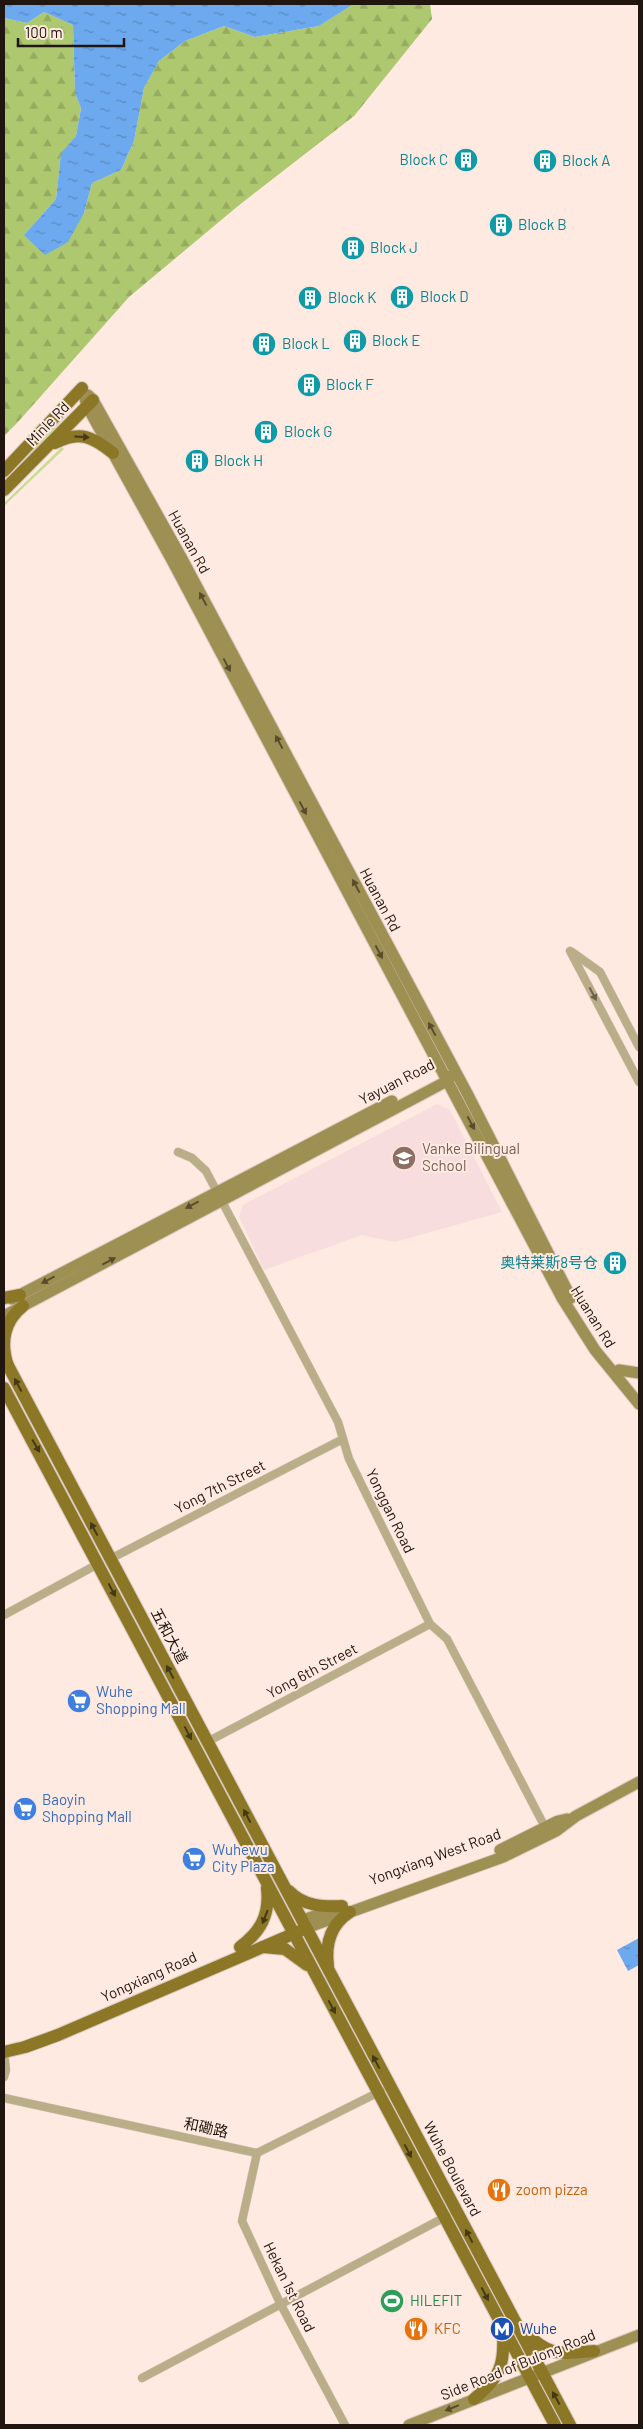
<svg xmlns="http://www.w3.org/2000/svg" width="643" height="2429" font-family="Barlow,'Noto Sans SC',sans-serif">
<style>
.education{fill:#f8dddf}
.grass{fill:url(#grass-tufts)}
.forest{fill:url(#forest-firs)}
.water{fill:url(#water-ripples)}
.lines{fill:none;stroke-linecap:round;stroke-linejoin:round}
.street-casing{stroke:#dac8bf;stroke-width:9}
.secondary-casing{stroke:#dac8bf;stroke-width:13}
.primary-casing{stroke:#dac8bf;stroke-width:14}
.street{stroke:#b9ae88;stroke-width:8}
.secondary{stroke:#9e8f53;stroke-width:11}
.primary{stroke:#8b7726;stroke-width:12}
.oneway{fill:#453817}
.oneway2{fill:#594c2e}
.oneway3{fill:#6c624c}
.labels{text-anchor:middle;stroke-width:4;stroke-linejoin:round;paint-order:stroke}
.culture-label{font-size:15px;fill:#0d838f;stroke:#feeae0;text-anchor:start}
.street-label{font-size:15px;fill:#20160f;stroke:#feeae0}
.education-label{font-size:15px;fill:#785e54;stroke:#feeae0;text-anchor:start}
.shop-label{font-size:15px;fill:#366cbe;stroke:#feeae0;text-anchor:start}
.food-label{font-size:15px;fill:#c56008;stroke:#feeae0;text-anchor:start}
.leisure-label{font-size:15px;fill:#27864d;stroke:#feeae0;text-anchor:start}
.transit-label{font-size:15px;fill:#164399;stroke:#feeae0;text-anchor:start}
</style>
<defs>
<pattern id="grass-tufts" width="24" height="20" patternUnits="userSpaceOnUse" patternTransform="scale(1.25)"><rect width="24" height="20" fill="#c6dd93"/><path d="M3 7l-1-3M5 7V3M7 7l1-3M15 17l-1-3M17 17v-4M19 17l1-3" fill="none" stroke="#aabd7e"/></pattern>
<pattern id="forest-firs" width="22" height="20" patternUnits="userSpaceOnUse" patternTransform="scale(1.25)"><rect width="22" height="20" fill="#adc86f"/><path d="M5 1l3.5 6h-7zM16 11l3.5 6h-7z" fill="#95ab5f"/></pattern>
<pattern id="water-ripples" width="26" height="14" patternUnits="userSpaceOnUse" patternTransform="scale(1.25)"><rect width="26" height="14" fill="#6da9ee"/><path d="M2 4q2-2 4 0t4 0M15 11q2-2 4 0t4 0" fill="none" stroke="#5989bf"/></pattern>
</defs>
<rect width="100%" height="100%" fill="#feeae0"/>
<path class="education" d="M437,1104L450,1110L502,1212L395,1242L362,1235L264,1270L239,1217L243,1205Z"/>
<g class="grass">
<path d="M75,406L40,445L4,481V478Z"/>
<path d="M62,447L64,449L4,506V503Z"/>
</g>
<path class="forest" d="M354,4H430L432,19L354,116L238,206L129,297L17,423L4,436V18L27,23L44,12L73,25L75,93L81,108L76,136L61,154L56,199L24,235L84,213L92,183L121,170L134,141L144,88L159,61L185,41L224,26L255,37L319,26Z"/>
<g class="water">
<path d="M4,4H354L319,26L255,37L224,26L185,41L159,61L144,88L134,141L121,170L92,183L84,213L68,242L45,255L24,235L56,199L61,153L76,136L81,108L75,93L73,25L44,12L27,23L4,18Z"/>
<path d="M639,1938V1965L628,1971L617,1950Z"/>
</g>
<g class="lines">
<g class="street-casing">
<g id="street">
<path d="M570,951L639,1082"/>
<path d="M572,952L600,972L639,1047"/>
<path d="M178,1152L192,1158L206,1171L338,1422L349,1459L430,1624L447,1639L547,1831"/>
<path d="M110,1559L343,1439"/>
<path d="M4,1615L98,1564"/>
<path d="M207,1742L430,1624"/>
<path d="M4,2053L6,2070L4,2077"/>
<path d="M4,2098L257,2153L381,2091"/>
<path d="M257,2153L242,2221L280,2303L345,2425"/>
<path d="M142,2378L447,2216"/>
</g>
</g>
<g class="secondary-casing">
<g id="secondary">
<path d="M82,388L87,406L173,562L562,1298L595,1350L639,1404"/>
<path d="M88,395L93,400L181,557L468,1095L571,1298"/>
<path d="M12,1299L392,1101"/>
<path d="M4,1316L447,1081L452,1075"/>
<path d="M619,1370L639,1373"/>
<path d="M500,1850L558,1821L567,1819"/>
<path d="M303,1920L332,1910"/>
<path d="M306,1928L503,1857L556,1831L576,1816L639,1782"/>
<path d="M409,2425L639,2335"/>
</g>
</g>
<g class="primary-casing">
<g id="primary">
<path d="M55,443C80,430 93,437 113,453"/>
<path d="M4,471L82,388"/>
<path d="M4,490L93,400"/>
<path d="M4,1298L20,1295"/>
<path d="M4,1358L570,2425"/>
<path d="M8,1366C0,1343 4,1321 23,1306"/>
<path d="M4,1388L555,2425"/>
<path d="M289,1891C303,1906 323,1907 342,1906"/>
<path d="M240,1947C261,1931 270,1915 267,1888"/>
<path d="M263,1947L285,1949L307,1965"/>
<path d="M328,1966C325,1943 331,1924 350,1912"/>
<path d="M4,2052L25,2047L58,2035L300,1931"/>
<path d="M524,2331C549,2357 560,2354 594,2351"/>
<path d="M474,2399C500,2377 505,2366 503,2331"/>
</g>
</g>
<use href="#street" class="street"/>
<use href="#secondary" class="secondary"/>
<use href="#primary" class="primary"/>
</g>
<defs><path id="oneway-solid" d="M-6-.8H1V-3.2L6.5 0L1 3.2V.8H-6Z" transform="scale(1.25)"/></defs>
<g class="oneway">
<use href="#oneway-solid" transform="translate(82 437) rotate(3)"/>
<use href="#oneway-solid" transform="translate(18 1385) rotate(-118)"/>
<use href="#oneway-solid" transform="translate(36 1446) rotate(60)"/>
<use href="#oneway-solid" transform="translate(94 1529) rotate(-118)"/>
<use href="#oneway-solid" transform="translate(112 1590) rotate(62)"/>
<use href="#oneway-solid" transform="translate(170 1672) rotate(-118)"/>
<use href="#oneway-solid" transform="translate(188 1733) rotate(62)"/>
<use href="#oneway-solid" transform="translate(247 1816) rotate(-118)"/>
<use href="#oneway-solid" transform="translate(265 1917) rotate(111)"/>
<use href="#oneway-solid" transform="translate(332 2007) rotate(62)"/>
<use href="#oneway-solid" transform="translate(376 2062) rotate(-118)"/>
<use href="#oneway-solid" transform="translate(408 2151) rotate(62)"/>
<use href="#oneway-solid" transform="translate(469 2236) rotate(-118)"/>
<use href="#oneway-solid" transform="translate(485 2294) rotate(62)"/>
<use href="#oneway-solid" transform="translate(556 2398) rotate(-119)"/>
</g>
<g class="oneway2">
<use href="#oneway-solid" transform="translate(203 599) rotate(-118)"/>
<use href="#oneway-solid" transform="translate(227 665) rotate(62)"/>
<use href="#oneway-solid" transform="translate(279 742) rotate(-118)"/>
<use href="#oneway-solid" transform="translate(303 808) rotate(62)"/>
<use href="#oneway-solid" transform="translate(356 886) rotate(-118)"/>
<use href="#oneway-solid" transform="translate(379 952) rotate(62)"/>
<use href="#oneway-solid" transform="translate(432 1029) rotate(-118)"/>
<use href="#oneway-solid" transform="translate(471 1123) rotate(62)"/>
<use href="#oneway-solid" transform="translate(192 1205) rotate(152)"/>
<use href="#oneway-solid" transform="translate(109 1261) rotate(-28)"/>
<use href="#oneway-solid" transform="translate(48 1280) rotate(152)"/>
<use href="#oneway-solid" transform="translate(452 2408) rotate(158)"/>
</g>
<use class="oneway3" href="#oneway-solid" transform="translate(593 994) rotate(62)"/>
<defs>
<g id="building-disc" transform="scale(1.25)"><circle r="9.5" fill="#0f9aa8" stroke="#feeae0"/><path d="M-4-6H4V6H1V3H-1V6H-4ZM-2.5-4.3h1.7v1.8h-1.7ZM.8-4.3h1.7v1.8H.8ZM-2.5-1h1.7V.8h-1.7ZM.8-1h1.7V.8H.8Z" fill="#fff"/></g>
<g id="school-disc" transform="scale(1.25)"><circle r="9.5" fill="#8d6e63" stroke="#feeae0"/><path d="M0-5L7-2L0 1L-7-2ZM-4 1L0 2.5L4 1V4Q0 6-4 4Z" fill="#fff"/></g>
<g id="supermarket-disc" transform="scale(1.25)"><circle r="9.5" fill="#3f7fe0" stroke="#feeae0"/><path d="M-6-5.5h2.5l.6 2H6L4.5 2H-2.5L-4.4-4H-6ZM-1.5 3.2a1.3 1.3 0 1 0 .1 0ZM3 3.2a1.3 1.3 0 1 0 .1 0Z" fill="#fff"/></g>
<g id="restaurant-disc" transform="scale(1.25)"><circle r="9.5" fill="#e8710a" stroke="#feeae0"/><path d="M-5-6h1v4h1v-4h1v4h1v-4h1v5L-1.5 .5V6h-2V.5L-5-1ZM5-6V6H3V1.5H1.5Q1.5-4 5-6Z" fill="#fff"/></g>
<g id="stadium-disc" transform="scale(1.25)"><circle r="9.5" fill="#2e9e5b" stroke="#feeae0"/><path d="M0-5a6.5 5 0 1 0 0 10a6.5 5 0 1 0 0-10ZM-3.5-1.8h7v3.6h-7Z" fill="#fff"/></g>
<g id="metro-disc" transform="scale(1.25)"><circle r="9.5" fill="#1a4fb4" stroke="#feeae0"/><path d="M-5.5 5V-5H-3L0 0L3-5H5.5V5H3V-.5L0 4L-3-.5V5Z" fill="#fff"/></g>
</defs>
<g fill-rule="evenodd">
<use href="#building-disc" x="466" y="160"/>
<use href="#building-disc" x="545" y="161"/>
<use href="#building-disc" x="501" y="225"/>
<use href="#building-disc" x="353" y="248"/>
<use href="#building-disc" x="402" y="297"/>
<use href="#building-disc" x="310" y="298"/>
<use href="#building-disc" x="355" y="341"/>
<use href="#building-disc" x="264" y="344"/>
<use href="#building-disc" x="309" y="385"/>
<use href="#building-disc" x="266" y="432"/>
<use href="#building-disc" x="197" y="461"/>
<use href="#school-disc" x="404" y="1158"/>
<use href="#building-disc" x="615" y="1263"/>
<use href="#supermarket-disc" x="79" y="1701"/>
<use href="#supermarket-disc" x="25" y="1809"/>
<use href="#supermarket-disc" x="194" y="1859"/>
<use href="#restaurant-disc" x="499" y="2190"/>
<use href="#stadium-disc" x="392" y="2301"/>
<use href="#restaurant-disc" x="416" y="2329"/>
<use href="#metro-disc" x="502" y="2329"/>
</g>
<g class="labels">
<g class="culture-label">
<text x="448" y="165" text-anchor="end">Block C</text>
<text x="562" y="166">Block A</text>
<text x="518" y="230">Block B</text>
<text x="370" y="253">Block J</text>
<text x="420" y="302">Block D</text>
<text x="328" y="303">Block K</text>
<text x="372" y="346">Block E</text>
<text x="282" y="349">Block L</text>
<text x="326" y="390">Block F</text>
<text x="284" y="437">Block G</text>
<text x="214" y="466">Block H</text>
<text x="598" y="1268" text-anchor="end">奥特莱斯8号仓</text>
</g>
<g class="street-label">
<text transform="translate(48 424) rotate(-46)" y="5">Minle Rd</text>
<text transform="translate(189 542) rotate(61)" y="5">Huanan Rd</text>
<text transform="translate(380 900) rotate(62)" y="5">Huanan Rd</text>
<text transform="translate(397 1082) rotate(-27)" y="5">Yayuan Road</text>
<text transform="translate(593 1317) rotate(58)" y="5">Huanan Rd</text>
<text transform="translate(220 1487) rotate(-27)" y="5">Yong 7th Street</text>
<text transform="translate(390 1511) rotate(64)" y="5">Yonggan Road</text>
<text transform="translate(169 1636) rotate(62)" y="5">五和大道</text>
<text transform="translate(312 1671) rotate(-28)" y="5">Yong 6th Street</text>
<text transform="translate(435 1857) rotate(-20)" y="5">Yongxiang West Road</text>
<text transform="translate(149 1977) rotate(-24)" y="5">Yongxiang Road</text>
<text transform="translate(206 2128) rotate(12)" y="5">和磡路</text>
<text transform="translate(452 2169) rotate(62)" y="5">Wuhe Boulevard</text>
<text transform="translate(289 2287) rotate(64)" y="5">Hekan 1st Road</text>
<text transform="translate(518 2365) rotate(-22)" y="5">Side Road of Bulong Road</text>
</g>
<g class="education-label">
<text x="422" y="1154">Vanke Bilingual<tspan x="422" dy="17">School</tspan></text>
</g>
<g class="shop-label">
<text x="96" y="1697">Wuhe<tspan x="96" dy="17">Shopping Mall</tspan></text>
<text x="42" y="1805">Baoyin<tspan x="42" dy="17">Shopping Mall</tspan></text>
<text x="212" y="1855">Wuhewu<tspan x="212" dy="17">City Plaza</tspan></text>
</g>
<g class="food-label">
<text x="516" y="2195">zoom pizza</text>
<text x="434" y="2334">KFC</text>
</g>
<g class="leisure-label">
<text x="410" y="2306">HILEFIT</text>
</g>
<g class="transit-label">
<text x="520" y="2334">Wuhe</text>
</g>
</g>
<rect width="643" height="2429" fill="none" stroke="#20160f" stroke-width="10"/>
<path d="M18 38v8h106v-8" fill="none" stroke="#20160f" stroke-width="2.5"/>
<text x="25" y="38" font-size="15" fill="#20160f" stroke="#feeae0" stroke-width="4" paint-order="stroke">100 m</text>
</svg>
